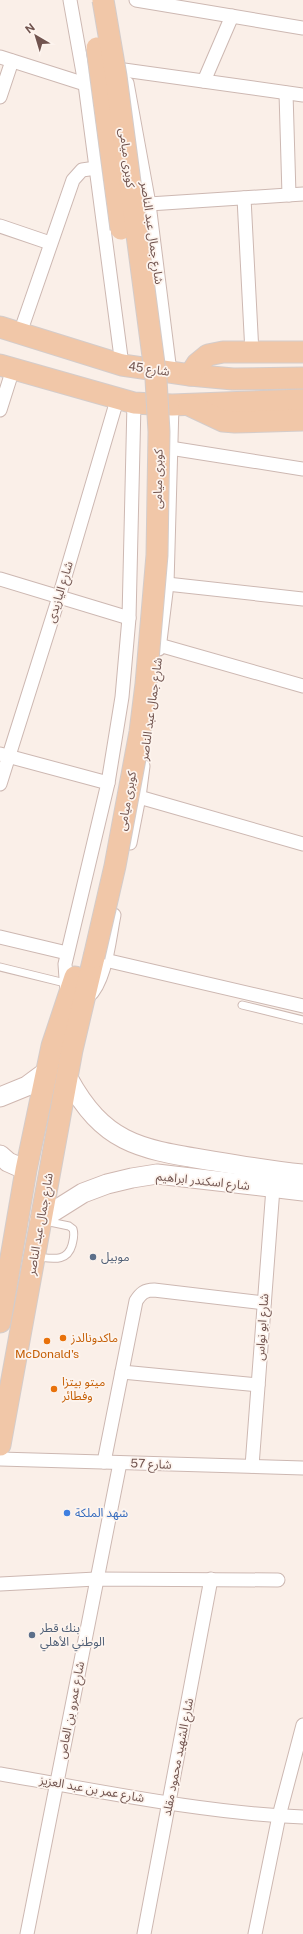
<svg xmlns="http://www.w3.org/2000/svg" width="303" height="1934" font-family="'Public Sans','Noto Sans Arabic',sans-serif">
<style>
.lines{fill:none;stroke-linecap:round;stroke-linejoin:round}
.lane-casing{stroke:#cdb8b2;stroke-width:9}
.street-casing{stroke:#cdb8b2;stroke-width:15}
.secondary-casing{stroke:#cfb7b0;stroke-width:21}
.primary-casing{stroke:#d4ccca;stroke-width:23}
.lane{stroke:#fff;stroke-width:7}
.street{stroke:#fff;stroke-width:13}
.secondary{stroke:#fff;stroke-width:19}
.primary{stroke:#f1c7a8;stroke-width:21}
.primary-bridge-casing{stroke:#d4ccca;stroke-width:23;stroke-linecap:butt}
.primary-bridge{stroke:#f1c7a8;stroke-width:21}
.service-dot{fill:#5c6f8a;stroke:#fdf4ee;stroke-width:1.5}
.food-dot{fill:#e8710a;stroke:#fdf4ee;stroke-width:1.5}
.shop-dot{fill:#3f7fe0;stroke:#fdf4ee;stroke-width:1.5}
.labels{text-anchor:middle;stroke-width:3.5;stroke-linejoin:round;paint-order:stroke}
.street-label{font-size:12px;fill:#71544f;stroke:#fdf4ee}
.service-label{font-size:12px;fill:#4e5e75;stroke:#fdf4ee;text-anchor:start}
.food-label{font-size:12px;fill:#c56008;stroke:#fdf4ee;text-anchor:start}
.shop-label{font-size:12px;fill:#366cbe;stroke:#fdf4ee;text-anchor:start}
</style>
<rect width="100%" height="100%" fill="#faefe8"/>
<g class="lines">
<g class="lane-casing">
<g id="lane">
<path d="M0,967L65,983"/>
<path d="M242,1005L303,1020"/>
<path d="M36,1257C51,1258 67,1263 72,1245C73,1240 75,1235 73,1229L69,1226L45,1221"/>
</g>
</g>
<g class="street-casing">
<g id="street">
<path d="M70,0L85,84L122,365"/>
<path d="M136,0L303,28"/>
<path d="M0,57L85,84"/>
<path d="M124,70L303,95"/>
<path d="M204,81L232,16"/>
<path d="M127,83L149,204L170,372"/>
<path d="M286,93L289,195"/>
<path d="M0,97L12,61"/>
<path d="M244,198L252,353"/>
<path d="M149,204L303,194"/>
<path d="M0,226L50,243"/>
<path d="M20,333L73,180L82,170L96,168"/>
<path d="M0,410L13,369"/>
<path d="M170,448L303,469"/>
<path d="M0,579L129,618"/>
<path d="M167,584L303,599"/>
<path d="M159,645L303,686"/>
<path d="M159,649L167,584L172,405"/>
<path d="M0,754L108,783"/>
<path d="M0,784L59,597L117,400"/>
<path d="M139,797L303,844"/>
<path d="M130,843L139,797L143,766"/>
<path d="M0,937L67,953"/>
<path d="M105,960L303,1006"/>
<path d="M67,993L65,964L108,783L122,697L129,618L134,403"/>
<path d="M88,997C106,981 109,939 114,915"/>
<path d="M122,1372L258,1385"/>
<path d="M0,1459L303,1468"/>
<path d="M104,1462L136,1301C141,1293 145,1290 154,1290L264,1303"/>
<path d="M252,1466L273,1188"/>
<path d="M0,1584L96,1579L278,1580"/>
<path d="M0,1774C100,1791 202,1813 303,1817"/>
<path d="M27,1934L120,1463"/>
<path d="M144,1934L211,1579"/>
<path d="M255,1934L279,1816L303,1725"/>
</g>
</g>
<g class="secondary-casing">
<g id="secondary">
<path d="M68,1078C105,1146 142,1149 213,1161C243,1166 273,1171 303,1174"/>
<path d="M0,1097L27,1086L46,1072"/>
<path d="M0,1155L8,1162L26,1170"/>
<path d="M40,1220L83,1193L107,1184L132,1178L157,1174L303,1191"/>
</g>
</g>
<g class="primary-casing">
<g id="primary">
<path d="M0,327L122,365L190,375L233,379L303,378"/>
<path d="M0,365L134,403L172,405L303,400"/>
<path d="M190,375L197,364L208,355L223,352H303"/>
<path d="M189,405L223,421L235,422L303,420"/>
<path d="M0,1322L26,1170L52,1046L75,977"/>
<path d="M0,1445L72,1050L94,957"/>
</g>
</g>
<use href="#lane" class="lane"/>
<use href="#street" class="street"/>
<use href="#secondary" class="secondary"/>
<use href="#primary" class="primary"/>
<g class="primary-bridge-casing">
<g id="primary-bridge">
<path d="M97,48L121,229"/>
<path d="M94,957L115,866L140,732L146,684L157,555L159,432L156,379L116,76L103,0"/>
</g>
</g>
<use href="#primary-bridge" class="primary-bridge"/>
</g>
<g class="service-dot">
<circle cx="93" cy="1257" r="4"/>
<circle cx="32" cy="1635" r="4"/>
</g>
<g class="food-dot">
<circle cx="63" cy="1338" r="4"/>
<circle cx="47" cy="1341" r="4"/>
<circle cx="54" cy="1389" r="4"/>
</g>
<circle class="shop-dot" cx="67" cy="1513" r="4"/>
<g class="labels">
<g class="street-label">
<text transform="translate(127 158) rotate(83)" y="4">كوبرى ميامى</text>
<text transform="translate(152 233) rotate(82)" y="4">شارع جمال عبد الناصر</text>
<text transform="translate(149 369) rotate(8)" y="4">شارع 45</text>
<text transform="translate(158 479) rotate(-89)" y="4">كوبرى ميامى</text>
<text transform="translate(60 592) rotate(-73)" y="4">شارع اليازيدى</text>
<text transform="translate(151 709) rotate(-82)" y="4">شارع جمال عبد الناصر</text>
<text transform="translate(127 801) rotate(-80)" y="4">كوبرى ميامى</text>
<text transform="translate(203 1181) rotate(6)" y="4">شارع اسكندر ابراهيم</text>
<text transform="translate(40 1224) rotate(-80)" y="4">شارع جمال عبد الناصر</text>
<text transform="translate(262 1327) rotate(-86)" y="4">شارع ابو نواس</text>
<text transform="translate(151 1464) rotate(2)" y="4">شارع 57</text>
<text transform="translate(71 1710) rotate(-79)" y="4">شارع عمرو بن العاص</text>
<text transform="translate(178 1757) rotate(-79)" y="4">شارع الشهيد محمود مقلد</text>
<text transform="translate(92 1789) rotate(10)" y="4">شارع عمر بن عبد العزيز</text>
</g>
<g class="service-label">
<text x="101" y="1261">موبيل</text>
<text x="40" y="1632">بنك قطر<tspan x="40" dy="14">الوطني الأهلي</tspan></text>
</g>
<g class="food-label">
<text x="71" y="1342">ماكدونالدز</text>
<text x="47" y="1358" text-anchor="middle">McDonald's</text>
<text x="62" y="1386">ميتو بيتزا<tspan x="62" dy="14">وفطائر</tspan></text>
</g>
<g class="shop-label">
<text x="75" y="1517">شهد الملكة</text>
</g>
</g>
<g transform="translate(36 36) rotate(322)" stroke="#fdf4ee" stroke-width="3" paint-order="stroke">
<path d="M0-3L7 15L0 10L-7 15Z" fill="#71544f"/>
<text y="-6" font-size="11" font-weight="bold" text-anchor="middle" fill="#71544f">N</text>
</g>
</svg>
